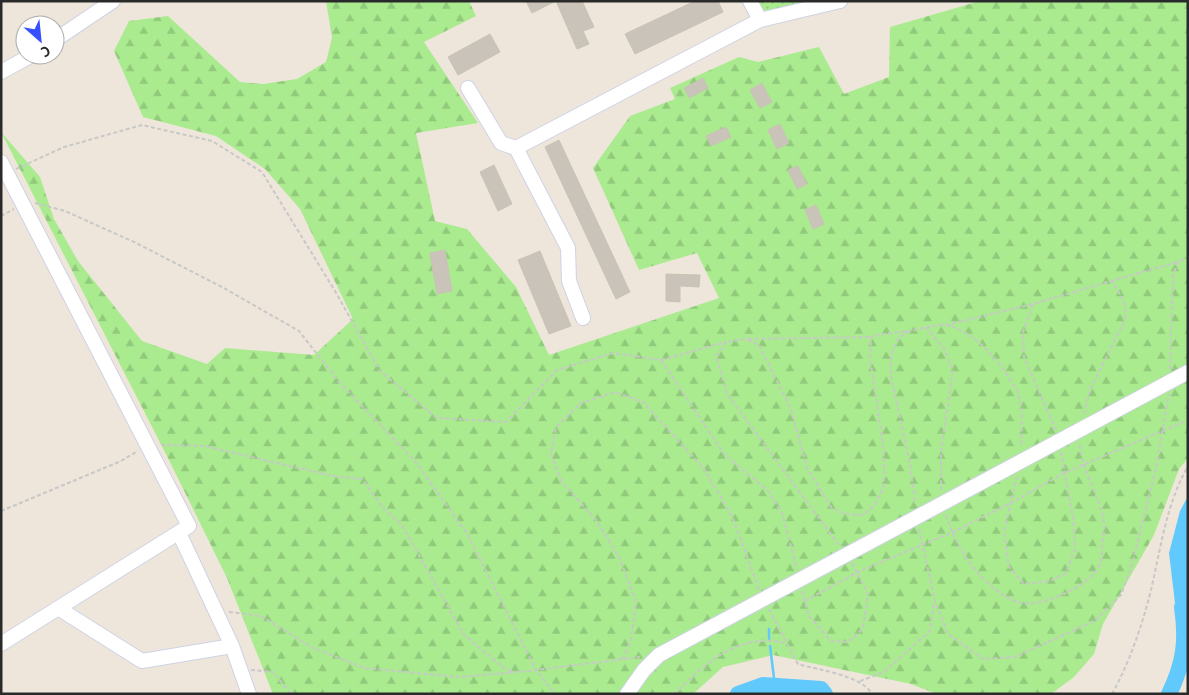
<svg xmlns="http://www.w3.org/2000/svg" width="1189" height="695" font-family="'PT Sans',sans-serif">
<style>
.forest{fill:url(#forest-firs)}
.park{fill:url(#park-dots)}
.water{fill:#61c9fc}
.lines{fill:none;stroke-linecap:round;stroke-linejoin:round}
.stream{stroke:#61c9fc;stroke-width:2.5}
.river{stroke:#61c9fc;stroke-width:16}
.building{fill:#c9c3ba;stroke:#c9c3b4}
.minor-casing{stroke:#cfd2e5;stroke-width:16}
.path{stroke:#c8c8c8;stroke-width:2;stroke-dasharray:4 2.5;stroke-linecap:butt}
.minor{stroke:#fff;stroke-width:14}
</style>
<defs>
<pattern id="forest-firs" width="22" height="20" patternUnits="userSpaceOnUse" patternTransform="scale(1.25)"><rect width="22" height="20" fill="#aaeb90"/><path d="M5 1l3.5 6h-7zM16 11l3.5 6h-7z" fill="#92ca7c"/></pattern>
<pattern id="park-dots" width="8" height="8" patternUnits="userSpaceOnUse" patternTransform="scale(1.25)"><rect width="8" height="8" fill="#aaeb90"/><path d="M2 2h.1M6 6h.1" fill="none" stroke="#92ca7c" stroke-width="1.8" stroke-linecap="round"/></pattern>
</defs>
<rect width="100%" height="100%" fill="#eee6da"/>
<path class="forest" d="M326,1H469L476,16L424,42L478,123L416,133L435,221L467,229L516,287L549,355L719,298L697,253L639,270L593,168L630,116L675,99L670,88L739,57L758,62L819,47L844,94L889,77L890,27L980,1H1188V458L1179,469L1154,535L1103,624L1094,654L1074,677L1051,694H937L911,684L773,655L723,667L693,694H273L227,578L171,464L1,132L40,177L54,219L78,261L142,341L207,364L225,348L314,355L353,319L300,209L265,169L216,136L143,117L114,51L129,21L168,16L240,82L263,84L297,79L326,62L332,38Z"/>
<path class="park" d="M751,1H840L760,20Z"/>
<path class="water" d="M1188,496V627L1178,628L1169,553L1180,511Z"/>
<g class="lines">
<g class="stream">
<path d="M769,639V629"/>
<path d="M770,646L775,686"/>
</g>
<g class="river">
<path d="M738,694L763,685L821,689L825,694"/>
<path d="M1169,694C1184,663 1187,641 1182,607"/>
</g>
</g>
<g class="building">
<path d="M526,1H582L594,27L583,31L589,44L577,49L556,1L532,13Z"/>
<path d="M695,1H718L723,12L635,54L625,34Z"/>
<path d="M490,34L500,52L458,75L448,57Z"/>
<path d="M703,78L708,88L689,98L684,88Z"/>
<path d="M762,83L772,102L760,108L750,90Z"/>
<path d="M780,124L789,143L777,149L768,130Z"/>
<path d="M726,127L731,137L711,146L706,136Z"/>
<path d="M559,140L630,292L616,299L545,147Z"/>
<path d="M494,165L512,204L498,211L480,172Z"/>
<path d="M798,166L807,184L797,189L788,170Z"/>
<path d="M816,205L824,224L813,229L805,210Z"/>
<path d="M445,250L452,291L437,294L430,253Z"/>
<path d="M540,251L571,326L549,334L518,260Z"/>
<path d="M666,274L700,275L699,287L680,286V302L666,301Z"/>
</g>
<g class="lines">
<g class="minor-casing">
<g id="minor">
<path d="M750,1L760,20L840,1"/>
<path d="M55,40L113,1"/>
<path d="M1,72L32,55"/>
<path d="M468,88L501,143L516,148"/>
<path d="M1,162L189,526L1,644"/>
<path d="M583,318L569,281L568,248L516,148L760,20"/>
<path d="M179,533L232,646L249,694"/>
<path d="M58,608L142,661L232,646"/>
<path d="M627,694L644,670L659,655L1188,372"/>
</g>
</g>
<g class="path">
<path d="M16,169L64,147L142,125L212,141L262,172L335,291L380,371L437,418L506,422L557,370L613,353L661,360L724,454L768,491L782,513L797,569"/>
<path d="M35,203L65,211L134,242L222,287L299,331L339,382L415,461L468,535L536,670L555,694"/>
<path d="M1,216L14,209"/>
<path d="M1111,281L1178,262"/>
<path d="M946,325L1033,304"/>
<path d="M926,327L945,350L953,370L941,452V490"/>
<path d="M909,331L898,338L891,356V376L910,464L915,504"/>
<path d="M748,339L871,337"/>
<path d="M661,360L726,342"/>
<path d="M1170,369L1173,275L1178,262L1188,257"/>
<path d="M1056,430L1024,357L1023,332L1033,304L1111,281C1121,294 1127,304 1125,320L1090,390L1084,414"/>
<path d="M161,445L204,446L333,476L362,479L385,510L402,525L464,635L503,667L514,672"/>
<path d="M1017,476L1004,532L1009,567L1024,584L1050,581L1066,573L1075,549L1073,517L1061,452"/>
<path d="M1,511L121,461L138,451"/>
<path d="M946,515C956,548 982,588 1015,601C1030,608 1052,599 1066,593C1080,586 1093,579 1100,564C1102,559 1102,551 1102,545C1103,538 1105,530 1104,523C1100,495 1081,472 1080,443"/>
<path d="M919,529L935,601L948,634L983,659L1015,657L1094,621L1121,595L1132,565L1156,468L1169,394"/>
<path d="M839,545L727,394L716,356L726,342L745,339L759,345L791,409L807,468L831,507L845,514L863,515L875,505L884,486V451L870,359L871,337C884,333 896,333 909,331C920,329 932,325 944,325C973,327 1010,371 1019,397C1024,413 1021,431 1021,447"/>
<path d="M802,591L809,616L831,641L848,642L863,629L868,594L852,563"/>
<path d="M805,601L858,572L953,532L1011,503L1064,473L1188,420"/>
<path d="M769,609L798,664C818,670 861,675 872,694"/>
<path d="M229,612L261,616L313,648L365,668L458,677L528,671L640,657"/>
<path d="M623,659L631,639L636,602L620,559L596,520L562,482L551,454L556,427L581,403L615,392L643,402L704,469L732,516L759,589"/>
<path d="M251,670L273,672L291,694"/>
<path d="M860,681L884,672L930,631L934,603"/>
<path d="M674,694C706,663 738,632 786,643"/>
<path d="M1112,694C1130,661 1142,626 1151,590C1161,547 1166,505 1188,466"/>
</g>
<use href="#minor" class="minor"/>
</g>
<rect width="1189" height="695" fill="none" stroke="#2a2a2a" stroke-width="5"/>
<g transform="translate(40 40) rotate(153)"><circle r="24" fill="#ffffff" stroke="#aaaaaa"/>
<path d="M0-4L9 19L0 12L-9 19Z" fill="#364fff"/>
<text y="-8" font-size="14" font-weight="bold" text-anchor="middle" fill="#2a2a2a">С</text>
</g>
</svg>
